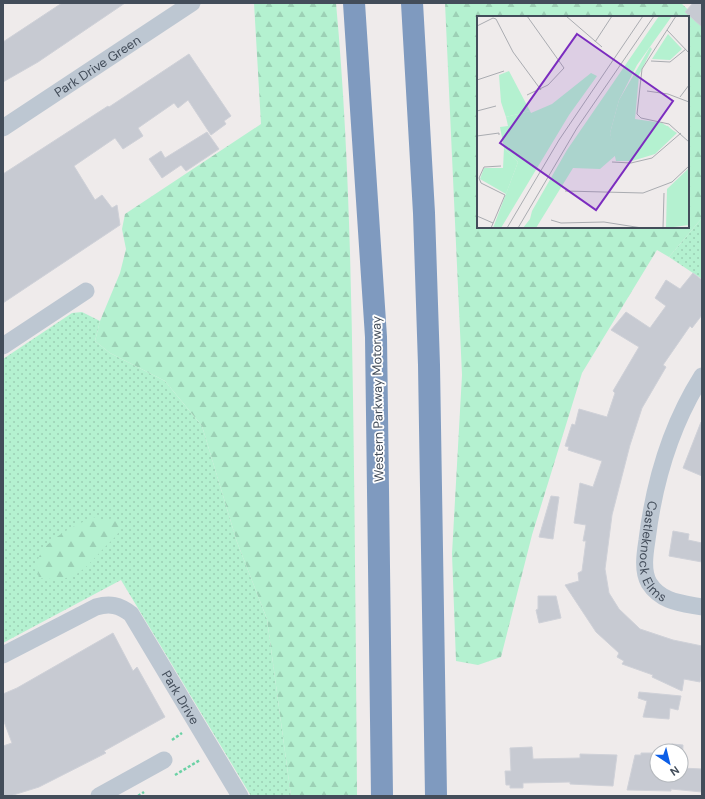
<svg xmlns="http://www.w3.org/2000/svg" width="705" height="799" font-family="'DM Sans',sans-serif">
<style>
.green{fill:url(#green-dots)}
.forest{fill:url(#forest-firs);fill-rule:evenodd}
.building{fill:#c7cad2;stroke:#cfd1d8}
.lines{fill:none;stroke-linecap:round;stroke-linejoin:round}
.path{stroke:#6bd1a5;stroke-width:2.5;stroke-dasharray:3 2;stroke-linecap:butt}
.street{stroke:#bdc7d2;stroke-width:17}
.highway{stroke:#7f9abf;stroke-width:22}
.labels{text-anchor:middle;stroke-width:3.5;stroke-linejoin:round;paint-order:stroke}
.street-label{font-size:13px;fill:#434d5a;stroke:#fff}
.inset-road{fill:none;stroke:#aaacb1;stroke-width:1}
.view{fill:#7b2cbf;fill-opacity:0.15;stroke:#7b2cbf;stroke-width:2}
.inset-edge{fill:none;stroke:#434d5a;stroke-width:2}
</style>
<defs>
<pattern id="green-dots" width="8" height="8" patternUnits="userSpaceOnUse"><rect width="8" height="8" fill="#b4f1d0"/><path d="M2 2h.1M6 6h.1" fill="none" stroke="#9cd0b5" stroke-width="1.8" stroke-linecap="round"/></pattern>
<pattern id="forest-firs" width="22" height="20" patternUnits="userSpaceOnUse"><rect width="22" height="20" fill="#b4f1d0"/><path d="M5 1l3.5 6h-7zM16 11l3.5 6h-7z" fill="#9cd0b5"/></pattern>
</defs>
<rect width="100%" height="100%" fill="#efebeb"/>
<g class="green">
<path d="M702,218V279L669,257Z"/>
<path d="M82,312L100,321L95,341L110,353L165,381L202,426L237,542L267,619L291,796H251L121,580L3,643V359L72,313Z"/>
</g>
<g class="forest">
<path d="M254,3H336C348,134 351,266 353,397C355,530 356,663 357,796H291L267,619L237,542L202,426L165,381L110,353L95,341L100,321L120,273L126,249L122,229L125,214L261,124Z"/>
<path d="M445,3H681L702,23V218L669,257L657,250L582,373L532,535L501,657L478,665L456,661L452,554L462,375ZM478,17H688V227H478Z"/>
<path d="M93,517L103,520L115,518L121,529C116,537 111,541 105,547C81,572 76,583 39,578C38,574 37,569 37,565C39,541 75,526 93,517Z"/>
</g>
<g class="building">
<path d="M62,3H125L38,62L3,82V42Z"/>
<path d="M693,3H702V27L685,12Z"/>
<path d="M189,54L231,116L224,121L226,124L211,135L188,100L178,108L174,103L138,128L143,136L123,149L115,138L74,166L95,200L102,195L112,208L117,205L120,225L3,303V174L108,106L109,107Z"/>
<path d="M207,132L219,149L186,171L181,165L162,178L149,159L161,151L165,158Z"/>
<path d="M693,273L702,280V315L692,328L690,326L663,365L666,367L642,408L630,445L612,515L605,569L609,593L619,609L640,629L673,640L702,646V672L700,682L684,679L682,691L652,677L653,675L622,664L624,661L617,657L619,653L596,632L565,585L579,581L578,573L582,571L586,541H583L586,525L574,523L580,483L593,487L602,461L568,450L569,447L565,446L572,424L575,425L579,409L607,417L615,393L613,391L639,347L611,330L626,312L650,328L666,306L655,298L666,280L680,289Z"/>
<path d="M701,422H702V476L683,468Z"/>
<path d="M551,496L559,497L553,539L539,537Z"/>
<path d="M673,531L689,534L688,540L702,543V562L669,556Z"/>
<path d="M538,596H556L561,618L539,623L536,610L538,609Z"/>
<path d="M113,633L133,671L137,667L165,717L104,751L106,753L39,787L10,796H3V746L12,743L3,719V694L17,688Z"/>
<path d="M639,692L681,696L678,710L670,708L669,719L643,717L647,701L638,698Z"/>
<path d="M672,744L683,745L682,768L702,769V792L671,789V791L627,790L635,755H641V753H657V775H681V751H662Z"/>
<path d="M532,747L533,759L580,758V754L617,755L613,786L570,784V782L523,783V788H510V785H506L505,771H511L510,748Z"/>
</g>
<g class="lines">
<g class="path">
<path d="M172,740L182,733"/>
<path d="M175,775L200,760"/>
<path d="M138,796L144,792"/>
</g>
<g class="street">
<path id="s1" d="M3,128L192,3"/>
<path d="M3,346L86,291"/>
<path id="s2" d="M702,376C671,425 654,483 647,540C645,553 642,571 649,583C661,602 681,603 702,607"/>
<path id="s3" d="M3,655L96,607C110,603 119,605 131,614L240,796"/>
<path d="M99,796L164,760"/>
</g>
<g class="highway">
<path d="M354,3L376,337L382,796"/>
<path d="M412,3L424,213L429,365L436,796"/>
</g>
</g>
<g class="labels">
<g class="street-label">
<text dy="5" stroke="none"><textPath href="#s1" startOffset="113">Park Drive Green</textPath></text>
<text transform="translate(377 399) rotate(-91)" y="5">Western Parkway Motorway</text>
<text dy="5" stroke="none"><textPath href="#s2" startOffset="188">Castleknock Elms</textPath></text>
<text dy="5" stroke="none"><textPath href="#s3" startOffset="239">Park Drive</textPath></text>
</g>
</g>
<g transform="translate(477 16)">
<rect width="212" height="212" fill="#efebeb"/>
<path d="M191,18L205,33L193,44L175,43ZM173,31L175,33L162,59L158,103L185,107L200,117L178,138L155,145H139L133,117L142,84ZM32,55L53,95L29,101L24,86L22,59ZM27,132L41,146L29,178L3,163L7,152H26ZM212,152V209L189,212L190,173Z" fill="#b4f1d0"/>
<path d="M182,0H195L160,49L142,84L133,117L139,139L123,153L96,152L59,212H46L53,203L55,195L90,134ZM114,57L120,60L92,99L24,212H16L41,146L27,132L23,111L31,110L29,101L53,95L54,97L75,88ZM161,108H165L169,112L162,115L153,112ZM182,109L191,110L198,117L189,127L183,123ZM212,166V190H211L207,188V182Z" fill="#b4f1d0"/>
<path class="inset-road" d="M89,0L125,31M199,0L165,53L160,98L164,102L192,108L212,126M0,10L16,2L19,3L36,36L64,74M190,14L212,37M118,26L135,0M174,45L193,46L209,33M0,64L27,55M170,75L191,78L212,86M50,79L71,69L87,52L50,0M203,81L212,69M0,95L19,90M0,120L22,117V119M135,146L154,147L175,142L204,117M88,175L166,177L195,166L212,150M0,200L16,207M74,204L84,207L127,206L165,212M14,212L28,179L4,167L2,162L7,151L24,150M30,212L82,124L166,0M41,212L100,112L177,0M186,212L187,177"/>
<path class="view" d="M100,18L196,85L119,194L23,127Z"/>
<rect width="212" height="212" class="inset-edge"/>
</g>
<rect width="705" height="799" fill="none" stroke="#434d5a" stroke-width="8"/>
<g transform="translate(669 763) rotate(145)"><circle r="19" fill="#ffffff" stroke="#b4b8bd"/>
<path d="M0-3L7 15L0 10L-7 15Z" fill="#0c5ee7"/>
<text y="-6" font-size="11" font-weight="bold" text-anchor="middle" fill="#434d5a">N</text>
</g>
</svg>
